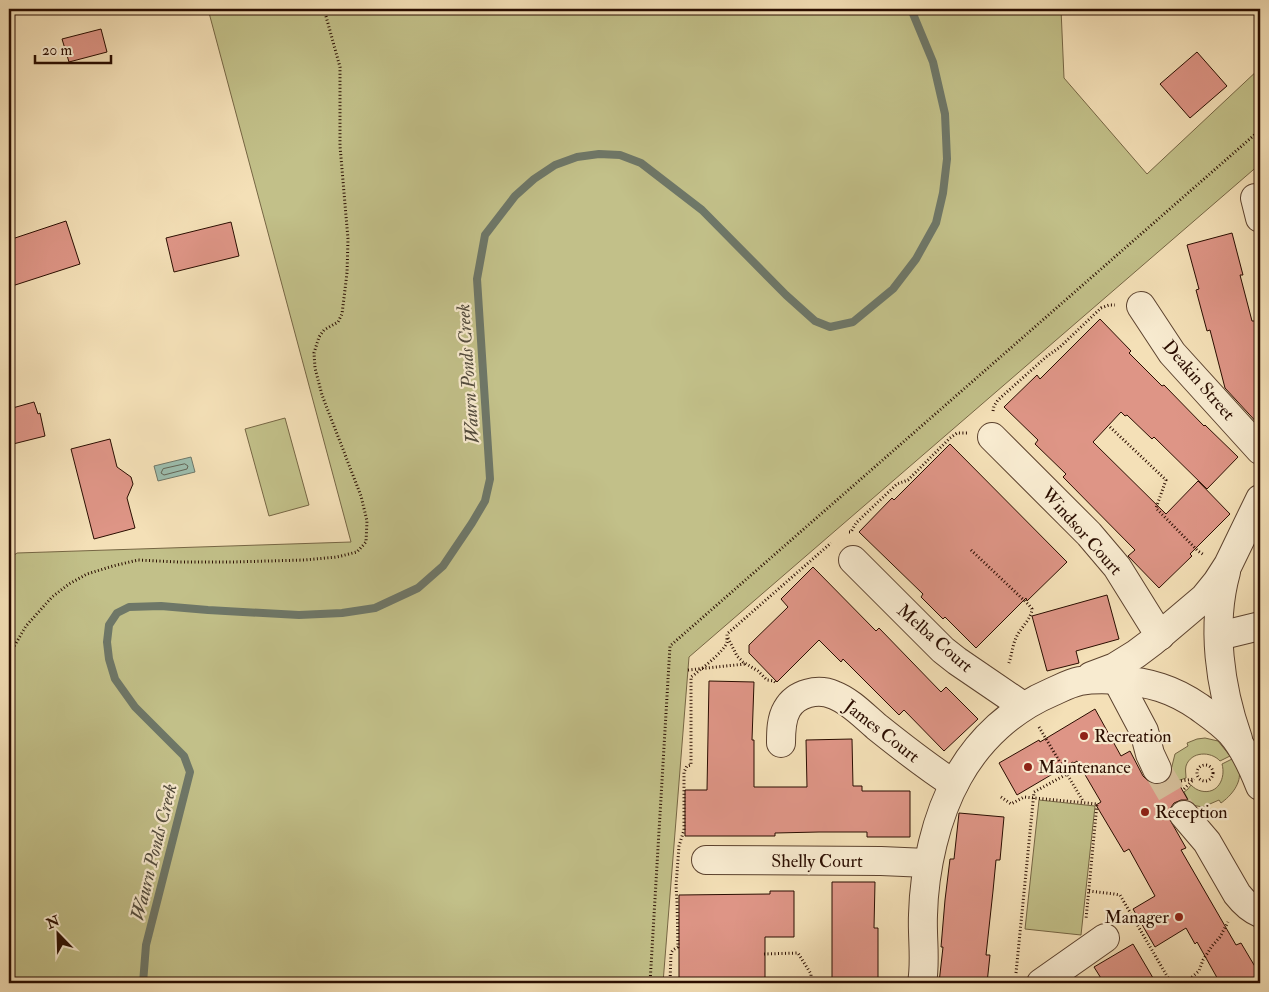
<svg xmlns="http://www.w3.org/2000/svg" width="1269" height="992" font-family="'IM FELL Double Pica',serif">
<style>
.green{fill:#c2c089;stroke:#766644}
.water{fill:#9cbdad;stroke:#6e7768}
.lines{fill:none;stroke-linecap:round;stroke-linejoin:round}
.shore{stroke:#636556;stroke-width:1}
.stream{stroke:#6e7768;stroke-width:8}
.building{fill:#de9586;stroke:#2a0d00}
.minor-tunnel{stroke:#d6c09c;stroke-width:28;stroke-dasharray:28 14;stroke-linecap:butt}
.minor-casing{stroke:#5c422e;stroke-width:30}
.path{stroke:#2a0d00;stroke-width:3;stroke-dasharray:1 2.5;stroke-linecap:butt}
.minor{stroke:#f8ebd0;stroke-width:28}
.poi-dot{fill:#8f2418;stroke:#f8ebd0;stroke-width:2}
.labels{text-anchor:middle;stroke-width:4.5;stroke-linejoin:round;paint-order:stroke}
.street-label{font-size:18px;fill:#2a0d00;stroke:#f8ebd0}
.poi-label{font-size:18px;fill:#2a0d00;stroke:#f8ebd0;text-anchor:start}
.water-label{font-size:19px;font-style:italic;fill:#524b3d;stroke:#f8ebd0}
</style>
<rect width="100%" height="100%" fill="#f4e0b7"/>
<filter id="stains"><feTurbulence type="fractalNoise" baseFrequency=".004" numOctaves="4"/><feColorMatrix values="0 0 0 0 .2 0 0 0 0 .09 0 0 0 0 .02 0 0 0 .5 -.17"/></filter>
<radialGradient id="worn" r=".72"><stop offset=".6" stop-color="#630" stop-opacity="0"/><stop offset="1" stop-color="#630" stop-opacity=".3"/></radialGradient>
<g class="green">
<path d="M208,9H1061L1064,78L1147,174L1260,68V164L689,657L663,983H9V559L17,553L351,542Z"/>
<path d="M285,418L309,505L269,516L245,429Z"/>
<path d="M1205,738L1218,741L1230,756L1220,761C1211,751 1191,751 1186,766C1185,770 1186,774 1186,778L1177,781L1171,770L1175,754L1188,746L1187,743L1197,739Z"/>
<path d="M1232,759C1234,762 1238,767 1239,770C1242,783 1231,796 1221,803L1219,800L1203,807L1191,805L1184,792L1188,789L1191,785C1194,788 1197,790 1201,791C1218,795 1226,778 1222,764Z"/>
<path d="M1039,800L1095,806L1081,935L1025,929Z"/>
</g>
<path class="water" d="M191,457L195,472L158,481L154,466Z"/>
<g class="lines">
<path class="shore" d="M185,464L188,466L187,469L164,475L161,473L163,469Z"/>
<path class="stream" d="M143,983L146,945L190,772L184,756L135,707L115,679L109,659L107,642L109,625L117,613L129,607L161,606L208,610L299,615L342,613L375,608L418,588L443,566L472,523L485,501L490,479L477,279L485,235L515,196L534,179L555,165L577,157L599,154L620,155L641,163L702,210L786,295L815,321L830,327L853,322L893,289L916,259L936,223L943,193L947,159L945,114L933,62L911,9"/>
</g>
<g class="building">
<path d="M101,29L107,52L69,62L62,39Z"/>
<path d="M1197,52L1227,86L1190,118L1160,84Z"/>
<path d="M66,221L80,264L9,287V240Z"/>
<path d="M231,222L239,256L174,272L166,238Z"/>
<path d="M1232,233L1243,275H1240L1252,321H1255L1260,342V426L1225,388L1210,330L1207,331L1196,290L1199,289L1187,245Z"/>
<path d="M1100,319L1131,351L1129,353L1162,386L1164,385L1204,426L1205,425L1238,457L1207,489L1154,437L1152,439L1127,415L1125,416L1121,412L1093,442L1166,514L1198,481L1230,514L1190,554L1192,556L1159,588L1128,556L1135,550L1063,477L1066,474L1035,444L1038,440L1004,407L1037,375L1040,379Z"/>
<path d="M34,402L38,414L40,413L45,436L9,445V409Z"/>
<path d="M110,439L117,467L131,477L133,484L127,498L135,528L94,539L71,449Z"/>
<path d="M950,444L1067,562L1027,601L1026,598L976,648L945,617L943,619L921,597L923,594L859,532L892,498L894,500Z"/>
<path d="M813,567L876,631L879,628L941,692L946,687L978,719L944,751L904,710L899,715L843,659L841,662L819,640L777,682L749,653V645L788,607L781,599Z"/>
<path d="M1107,595L1119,639L1076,651L1079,663L1047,671L1032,616Z"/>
<path d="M709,681L754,682L752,740H754V787H807L806,740L852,739L853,786H862V791H910V837H867V832H819L775,833V836H685V790H707Z"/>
<path d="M1095,709L1121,756L1130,751L1143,776L1148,781L1155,784L1163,783L1169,778L1172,772L1188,800H1181L1174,803L1169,810V818L1186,848L1181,850L1236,945L1241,943L1260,975V983H1220L1197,942L1195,944L1186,928L1155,947L1133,909L1155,896L1129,849L1124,852L1096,805L1101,802L1077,761L1074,763L1073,762L1017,795L999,763L1039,740L1040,742Z"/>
<path d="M959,813L1004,817L1000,860H996L993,891L986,955H990L987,983H939L943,947H941L945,900L950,859H954Z"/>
<path d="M832,882H875L874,928H878V983H832Z"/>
<path d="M770,891H794V937H765V983H679V895L770,894Z"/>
<path d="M1133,944L1156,983H1104L1094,967Z"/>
</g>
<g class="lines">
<path class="minor-tunnel" d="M1157,769L1184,815"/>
<g class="minor-casing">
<g id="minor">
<path d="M1255,198L1260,218"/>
<path d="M1141,306L1172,353L1260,450"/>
<path d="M992,437L1089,534L1117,567L1160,636"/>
<path d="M853,560L943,650L957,661L1023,706"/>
<path d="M1226,572C1211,626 1220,688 1238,739"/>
<path d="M1219,636L1260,626"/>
<path d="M1091,676L1115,667L1136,654L1152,642L1204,598L1217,582L1228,565L1260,499"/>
<path d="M1117,680L1144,731L1150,754L1157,769"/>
<path d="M781,743C781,732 781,719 787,709C796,693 818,688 834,695C850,701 864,716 877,727C902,747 927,767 954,784"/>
<path d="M1184,815L1207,842L1237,894C1244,903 1250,909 1260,913"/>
<path d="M706,860L881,861L927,863"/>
<path d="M922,983C926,961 922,938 923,915C924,870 936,816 958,777C979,739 1012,709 1052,692C1061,688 1070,683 1080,681C1092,679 1105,679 1118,680C1149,682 1173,689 1199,707C1210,715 1222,723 1231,733C1244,748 1253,768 1260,786"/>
<path d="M1041,983L1105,938"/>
</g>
</g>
<g class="path">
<path d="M993,411L994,406L998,400L1046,357L1060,347L1101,308L1109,305H1115"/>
<path d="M1110,427L1166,480L1156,508L1198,551L1204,555"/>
<path d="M849,532H851L856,523L897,484L908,480L950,438L957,433H967"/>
<path d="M971,550L1029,605L1032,609C1031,620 1020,628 1016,638C1012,646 1012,656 1008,665"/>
<path d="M728,638L737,656L743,662L758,671L767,680L774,681L776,683"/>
<path d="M9,655L26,626L52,597L69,584L87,574L113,566L138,560L178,562H233L304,560L337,557L357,552L366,542L367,521L361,496L322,395L315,368L314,353L319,337L324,330L338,322L342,314L347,273L348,239L340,146V67L324,9"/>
<path d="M688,670L745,664"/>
<path d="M1039,727L1083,801"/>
<circle cx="1205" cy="773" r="8"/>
<path d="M1181,781L1194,779"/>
<path d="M1184,789L1194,779"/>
<path d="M1001,797L1011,804L1024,797L1097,804L1086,919"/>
<path d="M1089,891L1114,894L1120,895L1171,983"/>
<path d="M764,954L798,953L811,974V983"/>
<path d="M1016,973L1034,792L1067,774"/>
<path d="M650,983L670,646L1260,130"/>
<path d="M670,983L671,953L673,950L678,947L677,901L676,886L679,846L684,830V772L687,766L691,765V677C699,671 724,652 727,642C727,641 727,636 727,634L831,543"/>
<path d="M1183,983L1192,977L1199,971L1203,960L1212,946L1220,937L1228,922"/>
</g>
<use href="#minor" class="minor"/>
</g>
<g class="poi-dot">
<circle cx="1084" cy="736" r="5"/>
<circle cx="1028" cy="767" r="5"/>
<circle cx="1145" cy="812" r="5"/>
<circle cx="1179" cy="917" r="5"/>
</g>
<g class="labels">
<g class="street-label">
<text transform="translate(1199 380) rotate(49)" y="6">Deakin Street</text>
<text transform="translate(1082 531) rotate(48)" y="6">Windsor Court</text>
<text transform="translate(935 638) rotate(41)" y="6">Melba Court</text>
<text transform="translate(882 731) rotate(38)" y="6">James Court</text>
<text x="817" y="867">Shelly Court</text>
</g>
<g class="poi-label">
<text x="1094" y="742">Recreation</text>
<text x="1038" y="773">Maintenance</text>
<text x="1155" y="818">Reception</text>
<text x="1169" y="923" text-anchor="end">Manager</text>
</g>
<g class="water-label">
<text transform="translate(467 374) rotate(-94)" y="7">Waurn Ponds Creek</text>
<text transform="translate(153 852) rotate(-76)" y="7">Waurn Ponds Creek</text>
</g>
</g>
<rect width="1269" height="992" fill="none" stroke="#f4e0b7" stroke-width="30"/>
<rect x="10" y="10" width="1249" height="972" fill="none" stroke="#2a0d00" stroke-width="2.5"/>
<rect x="15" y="15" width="1239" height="962" fill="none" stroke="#2a0d00"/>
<g transform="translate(58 934) rotate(337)" stroke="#f8ebd0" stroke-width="4" paint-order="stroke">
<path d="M0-4L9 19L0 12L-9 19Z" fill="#2a0d00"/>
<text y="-8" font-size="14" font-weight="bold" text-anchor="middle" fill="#2a0d00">N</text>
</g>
<path d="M35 55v8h76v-8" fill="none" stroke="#2a0d00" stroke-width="2.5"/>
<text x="42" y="55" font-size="15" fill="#2a0d00" stroke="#f8ebd0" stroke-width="4" paint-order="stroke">20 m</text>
<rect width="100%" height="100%" filter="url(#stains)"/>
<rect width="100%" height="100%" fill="url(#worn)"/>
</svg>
